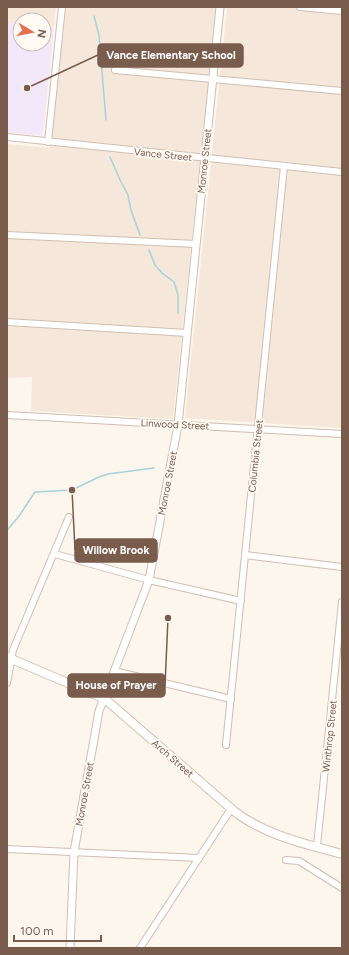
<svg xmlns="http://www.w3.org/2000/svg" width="349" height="955" font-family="Figtree,sans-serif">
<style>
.residential{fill:#f5e8da}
.education{fill:#f3e8fa}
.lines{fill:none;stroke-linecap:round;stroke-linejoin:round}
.stream{stroke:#a5d3da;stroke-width:1.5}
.minor-casing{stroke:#d1beb0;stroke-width:8}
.tertiary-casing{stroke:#d1beb0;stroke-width:9}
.secondary-casing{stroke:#d6c0b0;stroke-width:10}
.minor{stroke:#fff;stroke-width:6}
.tertiary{stroke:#fff;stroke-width:7}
.secondary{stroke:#fff;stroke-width:8}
.labels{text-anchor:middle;stroke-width:3.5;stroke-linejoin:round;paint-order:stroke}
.street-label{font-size:10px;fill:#7a5c4d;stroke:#fffaf3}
.leader{fill:none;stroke:#7a5c4d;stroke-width:1.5}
.callout-dot{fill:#7a5c4d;stroke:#fffaf3;stroke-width:1.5}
.callout{fill:#7a5c4d;stroke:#7a5c4d;stroke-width:1.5}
.callout-label{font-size:11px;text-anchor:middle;font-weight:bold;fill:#fff}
</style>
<rect width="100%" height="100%" fill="#fdf6ec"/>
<g class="residential">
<path d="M7,7H56L54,26L44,25V20H20V24L7,23Z"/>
<path d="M66,7H216L173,419L31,411L32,377L7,378V144L50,148Z"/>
<path d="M227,7H342V428L185,418Z"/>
</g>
<path class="education" d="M7,23H20V44H44V25L54,26L43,136L7,132Z"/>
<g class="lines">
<g class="stream">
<path d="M94,16L99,35L106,120"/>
<path d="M110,157L121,182L128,195L131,210L140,235"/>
<path d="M149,250L155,265L162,273L174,282L178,295V313"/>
<path d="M7,531C11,524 17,520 21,513C26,506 30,499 35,492L72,490L99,477L108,474L154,468"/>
</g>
<g class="minor-casing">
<g id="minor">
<path d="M300,7L342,11"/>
<path d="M115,70L342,91"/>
<path d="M7,137L342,172"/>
<path d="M48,142L62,7"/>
<path d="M7,235L196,244"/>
<path d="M7,322L187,333"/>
<path d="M7,415L342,434"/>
<path d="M55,554L149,580L241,601"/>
<path d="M245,555L342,567"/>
<path d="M114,671L231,699"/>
<path d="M7,683L13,650L69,517"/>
<path d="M226,745L284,166"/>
<path d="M317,846L342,602"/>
<path d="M7,849L199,858"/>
<path d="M286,860L299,861L342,888"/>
<path d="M140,948L231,809"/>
</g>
</g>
<g class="tertiary-casing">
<path id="tertiary" d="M70,948L74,852L99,711L149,580L178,425L220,7"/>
</g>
<g class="secondary-casing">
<path id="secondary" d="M7,657L105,699L234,811C264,835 306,844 342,854"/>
</g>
<use href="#minor" class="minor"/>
<use href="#tertiary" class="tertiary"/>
<use href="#secondary" class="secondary"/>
</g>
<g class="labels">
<g class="street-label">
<text transform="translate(163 154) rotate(6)" y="4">Vance Street</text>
<text transform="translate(204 161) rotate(-84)" y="4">Monroe Street</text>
<text transform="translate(175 424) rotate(3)" y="4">Linwood Street</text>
<text transform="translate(255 456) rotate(-84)" y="4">Columbia Street</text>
<text transform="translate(167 483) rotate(-79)" y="4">Monroe Street</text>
<text transform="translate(329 736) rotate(-84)" y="4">Winthrop Street</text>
<text transform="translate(173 758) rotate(41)" y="4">Arch Street</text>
<text transform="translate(84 794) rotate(-80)" y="4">Monroe Street</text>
</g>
</g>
<path class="leader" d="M27 88L98 55M72 490L75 550M168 618L165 686"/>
<g class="callout-dot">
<circle cx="27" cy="88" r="4"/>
<circle cx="72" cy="490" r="4"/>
<circle cx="168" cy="618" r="4"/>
</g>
<g class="callout">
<rect x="98" y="44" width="145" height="23" rx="4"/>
<rect x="75" y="539" width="82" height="23" rx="4"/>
<rect x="68" y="674" width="97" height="23" rx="4"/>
</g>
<g class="callout-label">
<text x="171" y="59">Vance Elementary School</text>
<text x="116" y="554">Willow Brook</text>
<text x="116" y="689">House of Prayer</text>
</g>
<rect width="349" height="955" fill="none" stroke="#7a5c4d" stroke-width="16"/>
<g transform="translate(32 32) rotate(100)"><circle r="19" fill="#fffaf3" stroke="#cabbb1"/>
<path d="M0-3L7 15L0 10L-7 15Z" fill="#e76f51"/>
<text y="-6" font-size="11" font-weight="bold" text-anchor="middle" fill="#7a5c4d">N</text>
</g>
<path d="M14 935v6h87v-6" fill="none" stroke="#7a5c4d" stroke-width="2"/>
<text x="20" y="935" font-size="12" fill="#7a5c4d" stroke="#fffaf3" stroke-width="3" paint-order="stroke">100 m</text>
</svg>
